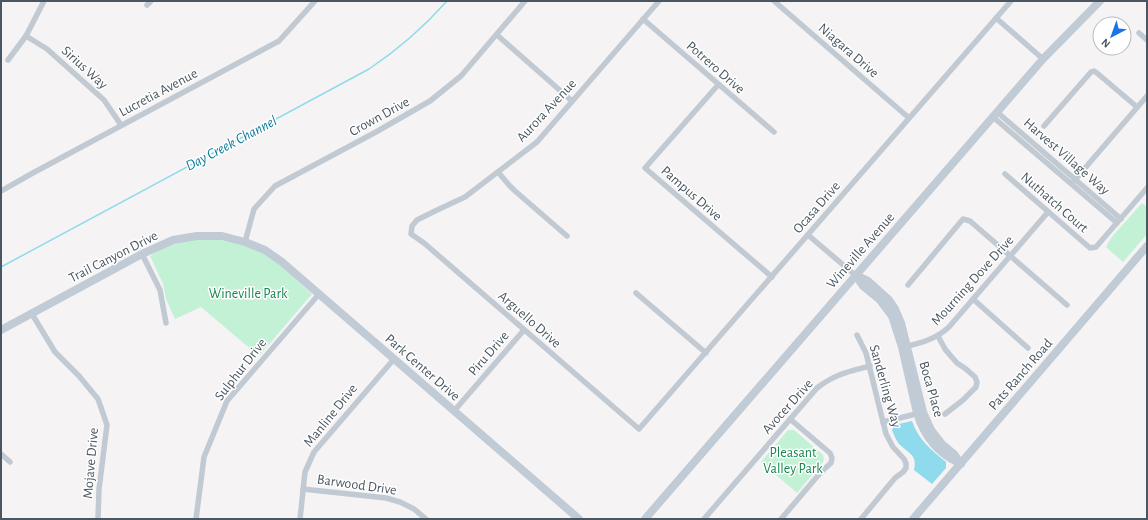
<svg xmlns="http://www.w3.org/2000/svg" width="1148" height="520" font-family="'Alegreya Sans',sans-serif">
<style>
.green{fill:#c3f1d5}
.water{fill:#90daee}
.lines{fill:none;stroke-linecap:round;stroke-linejoin:round}
.stream{stroke:#90daee;stroke-width:1.5}
.street{stroke:#c1cad2;stroke-width:5.5}
.secondary{stroke:#c1cbd6;stroke-width:8}
.labels{text-anchor:middle;stroke-width:3;stroke-linejoin:round;paint-order:stroke}
.street-label{font-size:14px;fill:#4a5661;stroke:#fff}
.park-label{font-size:14px;fill:#17864f;stroke:#fff}
.water-label{font-size:15px;font-style:italic;fill:#0c7c9b;stroke:#fff}
</style>
<rect width="100%" height="100%" fill="#f5f3f3"/>
<g class="green">
<path d="M1142,203L1147,207V234L1123,262L1106,247L1111,238Z"/>
<path d="M213,238C226,240 239,241 252,246C272,255 295,279 312,294L259,356L201,307L175,319L166,299L163,284L150,256C170,242 189,239 213,238Z"/>
<path d="M788,430H794L823,455L824,459L823,462L797,493L761,462Z"/>
</g>
<path class="water" d="M912,421C918,439 932,451 946,462V468L932,484L914,470C918,455 908,453 899,444C896,440 894,435 892,430L894,425Z"/>
<g class="lines">
<path class="stream" d="M1,267L369,69C399,49 423,28 447,1"/>
<g class="street">
<path d="M659,1L537,142L465,197L435,211L417,220L412,226L411,234L424,243L639,429L1011,1"/>
<path d="M774,1L909,118"/>
<path d="M147,5L151,1"/>
<path d="M996,18L1043,59"/>
<path d="M643,19L774,132"/>
<path d="M1139,33L1147,40"/>
<path d="M497,35L572,101"/>
<path d="M26,36L47,49L104,100L121,125"/>
<path d="M8,60L26,36L44,1"/>
<path d="M718,85L645,168L772,277"/>
<path d="M997,112L1121,219"/>
<path d="M993,117L1117,223"/>
<path d="M1044,126L1091,72L1094,71L1097,73L1137,107"/>
<path d="M498,172L509,185L515,191L567,236"/>
<path d="M1005,174L1090,248L1096,247L1147,188"/>
<path d="M1073,182L1147,96"/>
<path d="M1,191L31,174L279,41L315,1"/>
<path d="M808,235L855,275"/>
<path d="M245,242L254,209L275,186L376,132L430,101L461,76L525,1"/>
<path d="M142,254L160,290L166,323"/>
<path d="M908,285L963,219L970,221L1067,305"/>
<path d="M636,293L706,353"/>
<path d="M973,299L1028,348"/>
<path d="M32,314L55,352L79,376L98,399L107,425L99,489L98,519"/>
<path d="M857,335L866,353L886,434L893,447L904,459L906,463V468L903,472L895,478L861,519"/>
<path d="M938,336L945,349L950,355L957,363L966,369L975,377L977,382L976,387L963,400L945,414"/>
<path d="M904,347C921,343 936,339 949,327L1048,212"/>
<path d="M454,411L524,330"/>
<path d="M883,422L920,413"/>
<path d="M1,454L10,462"/>
<path d="M303,489L386,498L400,502L414,509L426,519"/>
<path d="M196,519L204,457L227,401L319,294"/>
<path d="M300,519L305,472L314,452L394,359"/>
<path d="M704,519L817,388C835,374 848,372 870,366"/>
<path d="M781,519L821,472L831,463L832,458L830,453L790,419"/>
</g>
<g class="secondary">
<path d="M855,275L868,281L889,300L895,309L901,323L923,412L931,430L942,444L954,454L961,464"/>
<path d="M856,276L863,286L880,300L892,316L902,347L917,413C924,436 938,453 959,463"/>
<path d="M1,330L142,254L173,240L197,236H222L245,242L265,250L282,262L579,519"/>
<path d="M645,519L1043,59L1100,1"/>
<path d="M913,519L1147,246"/>
</g>
</g>
<g class="labels">
<g class="street-label">
<text transform="translate(849 50) rotate(41)" y="5">Niagara Drive</text>
<text transform="translate(85 67) rotate(42)" y="5">Sirius Way</text>
<text transform="translate(716 67) rotate(41)" y="5">Potrero Drive</text>
<text transform="translate(158 92) rotate(-28)" y="5">Lucretia Avenue</text>
<text transform="translate(546 110) rotate(-47)" y="5">Aurora Avenue</text>
<text transform="translate(379 116) rotate(-29)" y="5">Crown Drive</text>
<text transform="translate(1067 156) rotate(41)" y="5">Harvest Village Way</text>
<text transform="translate(692 193) rotate(41)" y="5">Pampus Drive</text>
<text transform="translate(1055 202) rotate(41)" y="5">Nuthatch Court</text>
<text transform="translate(816 207) rotate(-49)" y="5">Ocasa Drive</text>
<text transform="translate(860 250) rotate(-49)" y="5">Wineville Avenue</text>
<text transform="translate(113 256) rotate(-27)" y="5">Trail Canyon Drive</text>
<text transform="translate(972 280) rotate(-48)" y="5">Mourning Dove Drive</text>
<text transform="translate(530 319) rotate(41)" y="5">Arguello Drive</text>
<text transform="translate(488 353) rotate(-49)" y="5">Piru Drive</text>
<text transform="translate(423 367) rotate(41)" y="5">Park Center Drive</text>
<text transform="translate(240 369) rotate(-52)" y="5">Sulphur Drive</text>
<text transform="translate(1020 374) rotate(-49)" y="5">Pats Ranch Road</text>
<text transform="translate(886 386) rotate(74)" y="5">Sanderling Way</text>
<text transform="translate(932 389) rotate(74)" y="5">Boca Place</text>
<text transform="translate(787 406) rotate(-48)" y="5">Avocer Drive</text>
<text transform="translate(330 415) rotate(-51)" y="5">Manline Drive</text>
<text transform="translate(90 463) rotate(-85)" y="5">Mojave Drive</text>
<text transform="translate(357 484) rotate(8)" y="5">Barwood Drive</text>
</g>
<g class="park-label">
<text x="248" y="298">Wineville Park</text>
<text x="793" y="457">Pleasant<tspan x="793" dy="16">Valley Park</tspan></text>
</g>
<g class="water-label">
<text transform="translate(231 143) rotate(-28)" y="5">Day Creek Channel</text>
</g>
</g>
<rect width="1148" height="520" fill="none" stroke="#4a5661" stroke-width="4"/>
<g transform="translate(1112 36) rotate(221)"><circle r="19" fill="#ffffff" stroke="#b7bbc0"/>
<path d="M0-3L7 15L0 10L-7 15Z" fill="#1a73e8"/>
<text y="-6" font-size="11" font-weight="bold" text-anchor="middle" fill="#4a5661">N</text>
</g>
</svg>
